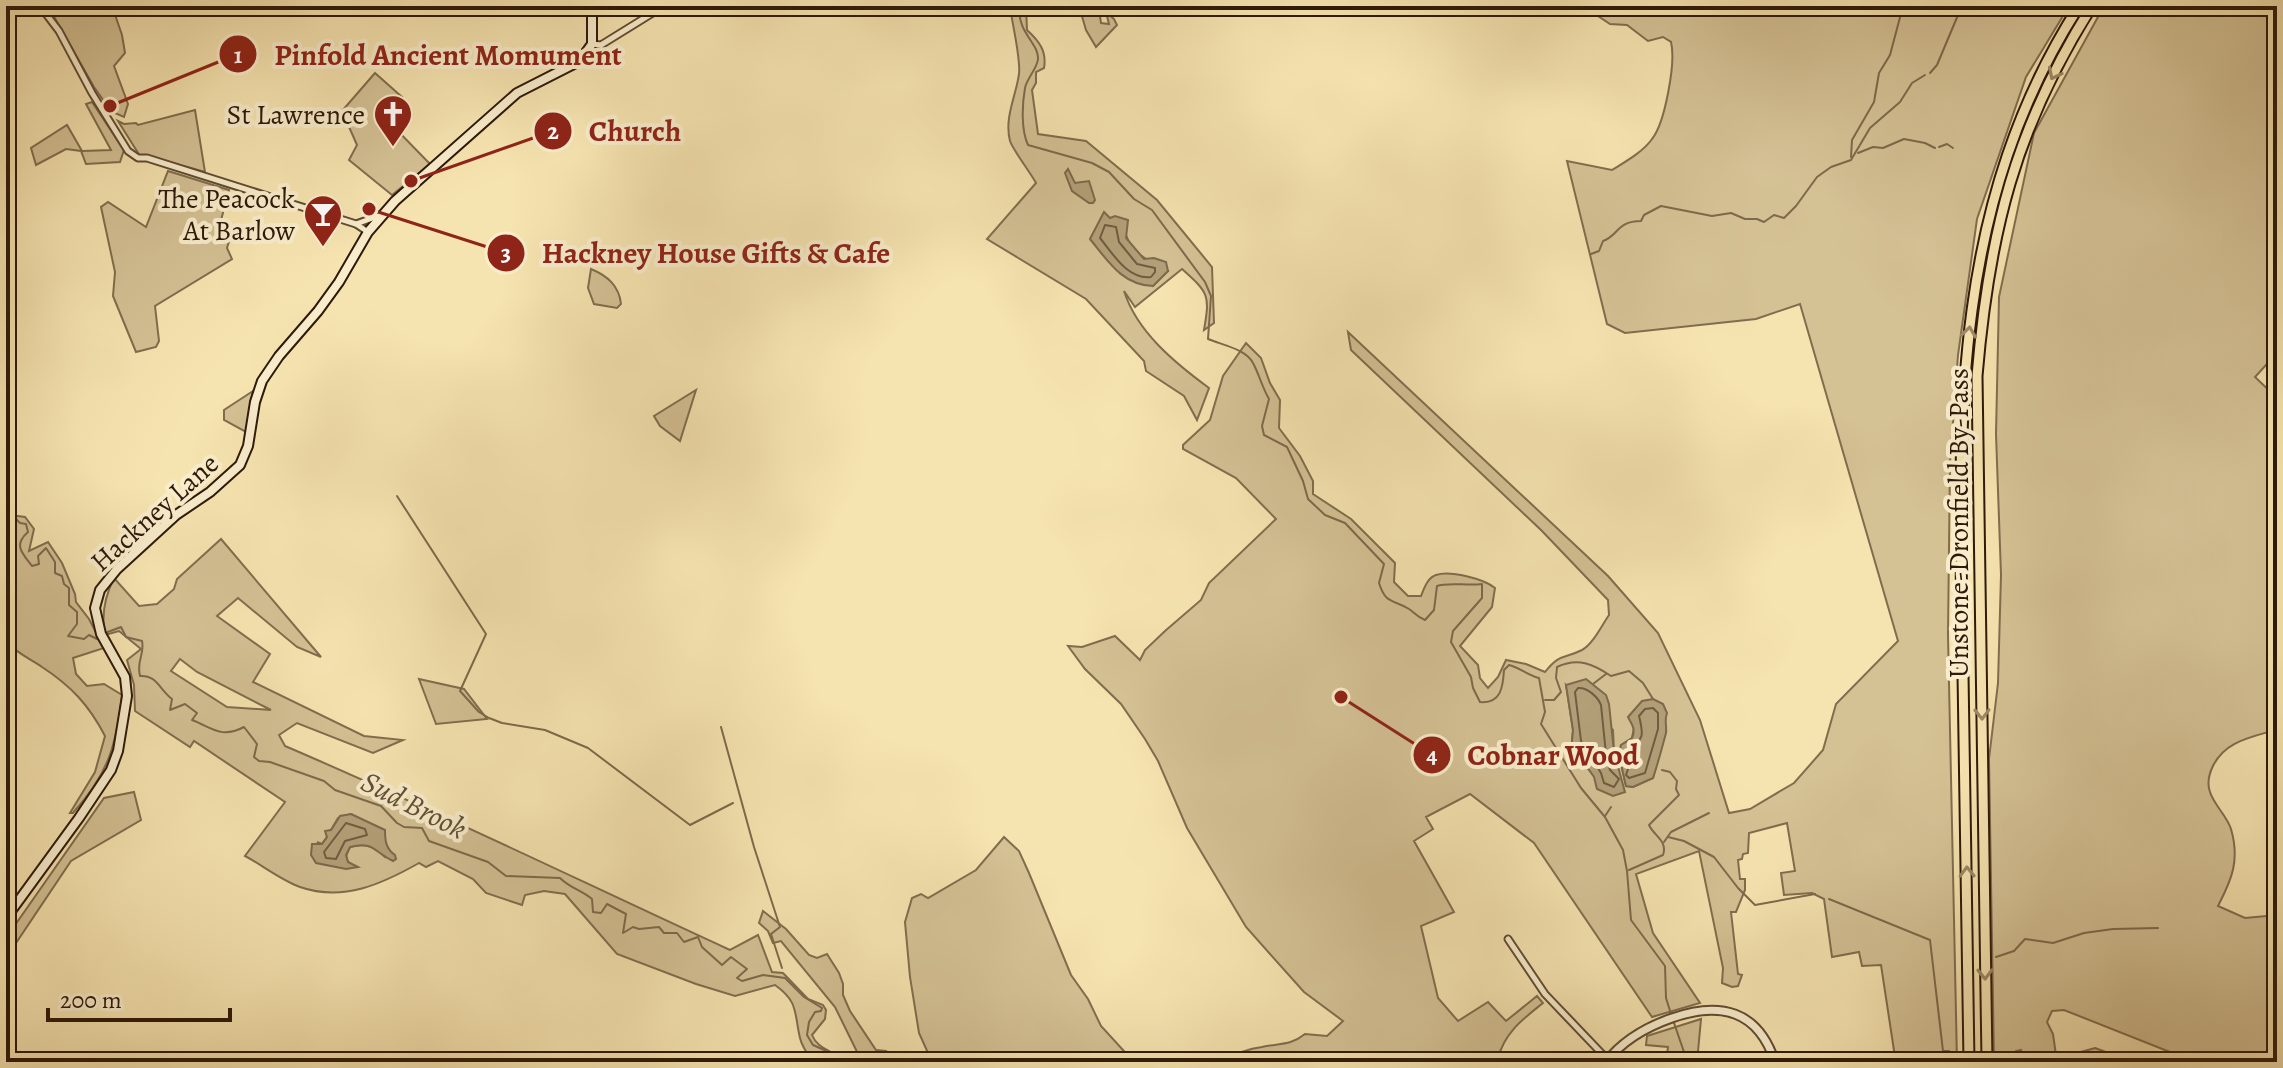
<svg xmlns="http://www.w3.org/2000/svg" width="2283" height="1068" font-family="Alegreya,serif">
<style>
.green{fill:#d4c194;stroke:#806d4e;stroke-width:2;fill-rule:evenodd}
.water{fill:#b29f77;stroke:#7d694b;stroke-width:2}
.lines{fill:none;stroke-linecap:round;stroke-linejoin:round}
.shore{stroke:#705c40;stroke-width:2}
.stream{stroke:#7d694b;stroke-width:2}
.minor-casing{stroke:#5f4c33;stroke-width:9}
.tertiary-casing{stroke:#5f4c33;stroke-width:11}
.secondary-casing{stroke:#2d1909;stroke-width:12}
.trunk-casing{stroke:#2d1909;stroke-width:13}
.minor{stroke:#f9edcc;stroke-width:5}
.tertiary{stroke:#f9edcc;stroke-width:7}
.secondary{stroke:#f9edcc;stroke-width:8}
.trunk{stroke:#f6e4b0;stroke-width:9}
.oneway{stroke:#9c8965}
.labels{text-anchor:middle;stroke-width:8;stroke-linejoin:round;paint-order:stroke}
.poi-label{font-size:28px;fill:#2d1909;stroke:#f9edcc;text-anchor:end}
.street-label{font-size:28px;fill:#2d1909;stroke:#f9edcc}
.water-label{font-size:30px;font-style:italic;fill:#624f35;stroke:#f9edcc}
.leader{fill:none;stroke:#8f2418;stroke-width:3}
.callout-dot{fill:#8f2418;stroke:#f9edcc;stroke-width:3}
.mark-label{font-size:24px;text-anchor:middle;font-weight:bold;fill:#fff}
.callout-label{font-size:30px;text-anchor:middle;font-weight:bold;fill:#8f2418;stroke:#f9edcc;stroke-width:8;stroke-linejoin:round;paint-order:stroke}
</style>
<rect width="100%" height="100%" fill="#f6e4b0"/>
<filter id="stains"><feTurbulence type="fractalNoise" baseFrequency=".0025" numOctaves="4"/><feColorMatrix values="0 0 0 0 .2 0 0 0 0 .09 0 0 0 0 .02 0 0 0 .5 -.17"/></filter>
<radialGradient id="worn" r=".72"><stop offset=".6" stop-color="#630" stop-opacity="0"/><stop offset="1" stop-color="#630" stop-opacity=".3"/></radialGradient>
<g class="green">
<path d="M48,6H112L122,35L125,53L114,66L128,104L124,117L110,111L114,107L112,102L106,104L94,87Z"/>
<path d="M1010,6H1026L1027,30C1039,41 1047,51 1044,68L1036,72V83L1032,90L1038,134L1086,141L1157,200L1212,267L1214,323L1204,330C1210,295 1209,293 1182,269L1135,307L1124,291C1137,332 1175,363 1209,388L1197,420L1184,396L1146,371L1144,361L1086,299L987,239L1036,183C1030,172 1013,150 1010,141C1004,118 1016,96 1019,74C1021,58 1012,24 1010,6ZM1111,218L1125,228C1126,251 1150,262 1168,271L1153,286Z"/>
<path d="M1079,6H1103L1100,16L1101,23L1109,24L1106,12L1114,19L1117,25L1096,47L1086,30Z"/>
<path d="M1583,6H2069L2026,77L1977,219L1958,355L1950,463L1948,635L1957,1062H1871L1895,1057L1881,965L1862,966L1859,952L1832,957L1824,899L1812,893L1784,895L1781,873L1795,871L1787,823L1749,833L1748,853L1743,854L1742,859L1738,860L1740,879H1745V890L1736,912H1731L1738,974L1742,975L1738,986L1732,987L1722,983L1723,968L1699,851L1636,874L1653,933L1700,1003L1652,1017L1534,843L1470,794L1426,817L1433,829L1414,841L1454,912L1421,926L1438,998L1458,1021L1488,1002L1506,1021L1537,996L1543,1003C1523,1019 1505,1032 1498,1058L1501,1062H1218C1232,1055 1246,1049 1262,1047C1280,1043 1290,1046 1305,1034L1327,1036L1343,1021L1304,992L1246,927L1187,828L1158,761L1145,739L1121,704L1085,669L1068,646L1082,647L1115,636L1140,660L1145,650L1165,631L1201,600L1209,583L1276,519L1236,478L1183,449V445L1210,420L1223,376L1246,343L1261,358L1270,383L1280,400L1279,428L1300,456L1313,481V494L1351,519L1395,563L1394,582L1408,596H1421C1424,589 1427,578 1436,575C1450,570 1484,579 1495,588L1492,607L1460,646L1478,665L1480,678L1488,688L1498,677L1506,660L1526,664L1545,672C1560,653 1564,659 1582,650C1593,644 1602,625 1609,615L1608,600L1542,531L1351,350L1348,332L1608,576L1658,633L1700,720L1729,813L1750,809L1794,783L1823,750L1836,704L1898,641L1800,304L1756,319L1625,333L1607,324L1567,161L1612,170C1625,162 1643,152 1652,139C1665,123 1676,62 1671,42L1663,37L1648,41L1627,25L1610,24ZM1566,685L1613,730L1614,752L1621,780L1595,777L1576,753L1572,741L1573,730ZM1634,728L1661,747L1653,778L1633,787L1626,786L1619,755L1621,745L1632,738Z"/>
<path d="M2104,6H2277V353L2255,377L2277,398V753L2272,731C2247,738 2223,743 2212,768C2209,775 2207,784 2210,792C2214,805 2227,816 2231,829C2240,860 2232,879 2218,906L2245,918L2277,915V1062H2204L2185,1058L2064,1010L2052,1011L2047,1022L2053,1034L2057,1062H2025L2021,1050L2016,1051V1062H1994L1989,759L1998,683L2001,575L1996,434L1999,297L2034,133Z"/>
<path d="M375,73L402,97L400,101L406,105L390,123L430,164L392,195L349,160L357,145L342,111Z"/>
<path d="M92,102L124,150L120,162L86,164L81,151L66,149L36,165L31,148L67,125L82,151L111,150L86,104Z"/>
<path d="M195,110L205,172L148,156H140L118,121L124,124L136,123L138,125Z"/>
<path d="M168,171L229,190L220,224L233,229L227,248L232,259L155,306L159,341L156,347L136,352L113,296L115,272L101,207L108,202L146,227Z"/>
<path d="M591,269C608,276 619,286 621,304L617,308L594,304L588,288Z"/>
<path d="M696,390L680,441L660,426L654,416Z"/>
<path d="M253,391L246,432L224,420V410Z"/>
<path d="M6,504L10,515L25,517L34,529L29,551L48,542L62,563L75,594L76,602L89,619L104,648L73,658L76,674L87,686L104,684L122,695C116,747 108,774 73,813H70L95,772L105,736C89,705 71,686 42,667C29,658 16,653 6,641Z"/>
<path d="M221,539L321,657L297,647L238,598L217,616L270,654L253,682L364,736L403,740L373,753L297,723L279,735L285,746C435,810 582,882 730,950L758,935L772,972L783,973L808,999L823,1005L826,1010L825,1019L812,1035C818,1050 834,1050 843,1062H813C808,1055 802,1047 800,1038C794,1013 799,1002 775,985L735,996L696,984L617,954L565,894L544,891L525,895L522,905L486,893L473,879L438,861L426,867L419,863C382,884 343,902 300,887C281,880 262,865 245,856L285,802L194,741L190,747L135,711L134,685L127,660L141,649L119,631L105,635C101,615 105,596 114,578L139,606L157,604L174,589L177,579ZM180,659L197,672L271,710L227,707L171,671ZM351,814C369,824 380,833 390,851L385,857C374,846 365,843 350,847L346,856L348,862L354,866L317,842L322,844L327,837L326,832L331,830L338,818Z"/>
<path d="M419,679L464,689L487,719L436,724Z"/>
<path d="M134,792L141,820L71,861L6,958V938L104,798Z"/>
<path d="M1004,837L1019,851L1029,873L1071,975L1088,999L1101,1026L1134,1062H932L919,1033L910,977L905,922L912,898L921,894L928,898L976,870Z"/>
<path d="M763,911L786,929L809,955L817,958L827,954L839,973L843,984V995L850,1011L876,1050L886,1051L898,1062H862L835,1007L781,941L773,943L768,931L759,923Z"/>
<path d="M1701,1019L1697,1062H1666L1668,1047L1646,1045L1647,1036Z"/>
<path d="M2095,1048L2133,1062H2072L2081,1052Z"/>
</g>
<g class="water">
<path d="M1068,169L1075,183L1089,181L1095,200L1093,203H1089L1072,191L1065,173Z"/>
<path d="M1104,212L1110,218L1115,216L1128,220L1126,238L1144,259L1154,258L1166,262L1168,271L1153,286C1122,285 1108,261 1090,239Z"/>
<path d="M1586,679L1606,695L1609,704L1614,752L1625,792L1613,796L1597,789L1594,777L1577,753L1572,741L1573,730L1566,685Z"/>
<path d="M1653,699L1663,704L1667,713C1664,721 1667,725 1666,733C1662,748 1658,763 1653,778L1633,787L1626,786L1619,755L1621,745L1632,738C1636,729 1632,725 1628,717L1642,701Z"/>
<path d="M351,814L385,830C385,841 386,849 395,855L396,859L393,861C374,852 374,841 350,847L346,855L348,862L358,867L346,869L316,863L311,855L312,844H322L327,837L325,831L331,830L340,816Z"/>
</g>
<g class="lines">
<g class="shore">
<path d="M1105,225L1116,227L1119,242L1137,264L1155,268V272L1151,277C1128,280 1113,254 1100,238Z"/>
<path d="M1578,688C1587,687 1598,697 1601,705L1606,754L1610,770L1619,779L1614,787L1604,783L1601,773L1581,741L1575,692Z"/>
<path d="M1653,708L1658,713V729L1645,773L1629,778L1626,775L1629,766L1628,751C1644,738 1644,736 1639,716L1645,709Z"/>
<path d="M346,823L365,829L367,835L345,841L336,859L326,858L324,852Z"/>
</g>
<g class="stream">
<path d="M1020,6C1016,32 1039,43 1038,59C1037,69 1027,78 1025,88C1022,105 1021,130 1028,145L1092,163L1109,172L1134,199L1152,210L1205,282L1211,296L1208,339C1222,345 1246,349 1253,363C1259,374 1262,387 1269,399L1262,426L1264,435L1287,447L1303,481L1308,499L1325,515L1345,523L1384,564L1379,583C1386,605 1393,599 1409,609C1415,613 1417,617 1425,620L1434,610L1437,586C1447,582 1468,586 1482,584V598L1453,631L1451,642L1471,677L1473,688L1480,702C1501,704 1503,687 1504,670L1509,665C1518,667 1528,675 1539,678L1545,712L1541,724L1581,788L1605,817L1623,850L1627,871L1631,920L1665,966L1666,998L1671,1014"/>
<path d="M1930,73L1937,65L1958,15L1962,12L1994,7"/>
<path d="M1939,147L1947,144L1953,148"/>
<path d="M1858,153L1873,147L1883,148L1904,139L1925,143L1935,148"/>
<path d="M1851,157L1852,140L1874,102L1879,73L1890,55L1903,6"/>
<path d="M1591,254L1599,251L1603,241C1618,236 1617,221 1641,221L1644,215L1661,206L1712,216L1731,213L1745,219H1757L1764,222L1774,215L1784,218L1796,206L1817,177L1831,167L1851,160L1870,128L1900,102L1912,83L1925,75"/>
<path d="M397,496L486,634L460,691L479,712L489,718L502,723L545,730L588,748L690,825L733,803"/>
<path d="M6,523L15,518L20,523L26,524L28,532C13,545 22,553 32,566L39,564L38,556L46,548L55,562V573L62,576L64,584L69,588V605L77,612V624L68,636L84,639L89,635L97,639L100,637"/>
<path d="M105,633L121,627L126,637L142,641C145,655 136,660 140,676C157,675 159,689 172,699L170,710L185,704L197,713L192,720C213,728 221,739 244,727L257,744L254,757L259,761L270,762L324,781L335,790L381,806L397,823L404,827L422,828L429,841L488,862L506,876L560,878C570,888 581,890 592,899L593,912L601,913L607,904L626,914L623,933L633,927L639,929L659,927L664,933H677L684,942L698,937L702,947L722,965L731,957L747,969L737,978L742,981L763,975L785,978L804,997L822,1008L821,1011L815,1012L809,1022L807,1035L813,1045L838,1056L839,1062"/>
<path d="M1593,684L1606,674"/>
<path d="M1545,700H1554L1561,692L1556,678L1557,667C1578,657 1593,664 1611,676L1629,671L1643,683L1653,699"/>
<path d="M721,727L754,847L780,927L771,934L782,968"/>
<path d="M1605,816L1611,807"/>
<path d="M1668,837L1684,841L1714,857L1738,888L1755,905L1815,894"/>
<path d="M1664,842L1671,832L1709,813"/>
<path d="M1629,870L1663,855C1668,841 1654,836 1649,825L1679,795L1676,789L1677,781L1670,772L1662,770"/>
<path d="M1829,899L1930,940L1943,1051H1949"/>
<path d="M1996,957L2014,951L2025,939L2053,943L2084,933L2113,929L2158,928"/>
<path d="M1673,1020L1685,1055L1684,1062"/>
</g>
<g class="minor-casing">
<g id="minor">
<path d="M40,6L59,31L92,93L128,151L138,158H147L356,224L368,232"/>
<path d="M592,44L601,45L664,6"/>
<path d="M356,224L381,215"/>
<path d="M1508,939L1545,994L1607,1059"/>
</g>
</g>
<g class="tertiary-casing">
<path id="tertiary" d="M1606,1062C1623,1040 1646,1027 1672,1018C1720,1001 1758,1010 1775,1062"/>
</g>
<g class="secondary-casing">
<path id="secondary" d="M6,918L79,818L111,770L118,751L127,696L125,677L101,634L95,608L100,590L117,569L176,515L210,492L240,465L248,446L255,402L262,381L279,356L318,311L339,282L368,232L395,201L517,93L576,63L584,55L592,44V6"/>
</g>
<g class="trunk-casing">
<g id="trunk">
<path d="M1969,1062C1967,933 1966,804 1963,674C1959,438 1946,214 2079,6"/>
<path d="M1987,1062L1977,376C1989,233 2015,128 2092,6"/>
</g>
</g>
<use href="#minor" class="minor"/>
<use href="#tertiary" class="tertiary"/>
<use href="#secondary" class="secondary"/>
<use href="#trunk" class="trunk"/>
</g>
<defs><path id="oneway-chevron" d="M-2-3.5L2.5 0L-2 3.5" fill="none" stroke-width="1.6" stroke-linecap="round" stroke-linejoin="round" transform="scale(2)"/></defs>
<g class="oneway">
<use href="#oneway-chevron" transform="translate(2054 74) rotate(117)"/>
<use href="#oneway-chevron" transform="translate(1969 332) rotate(-82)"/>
<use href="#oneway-chevron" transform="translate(1982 714) rotate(89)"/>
<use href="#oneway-chevron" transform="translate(1967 872) rotate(-91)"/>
<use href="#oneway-chevron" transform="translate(1985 974) rotate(89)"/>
</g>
<defs>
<g id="church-pin" transform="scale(2)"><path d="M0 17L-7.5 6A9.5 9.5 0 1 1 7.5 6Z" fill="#8f2418" stroke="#f9edcc"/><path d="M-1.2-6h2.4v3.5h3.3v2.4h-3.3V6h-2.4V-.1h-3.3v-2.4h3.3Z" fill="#fff"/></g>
<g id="bar-pin" transform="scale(2)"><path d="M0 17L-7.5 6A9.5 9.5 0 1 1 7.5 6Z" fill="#8f2418" stroke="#f9edcc"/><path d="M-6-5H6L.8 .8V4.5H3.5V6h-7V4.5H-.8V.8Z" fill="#fff"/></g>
</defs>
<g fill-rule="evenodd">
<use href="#church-pin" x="393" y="114"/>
<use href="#bar-pin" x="323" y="214"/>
</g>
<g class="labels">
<g class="poi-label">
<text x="365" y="124">St Lawrence</text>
<text x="295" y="208">The Peacock<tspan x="295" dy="32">At Barlow</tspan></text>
</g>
<g class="street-label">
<text transform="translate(154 512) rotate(-42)" y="10">Hackney Lane</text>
<text transform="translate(1958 523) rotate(-90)" y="10">Unstone-Dronfield By-Pass</text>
</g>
<g class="water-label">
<text transform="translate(414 805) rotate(27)" y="10">Sud Brook</text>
</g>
</g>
<path class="leader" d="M110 106L238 54M411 181L553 131M369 209L506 253M1341 697L1432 755"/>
<g class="callout-dot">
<circle cx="110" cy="106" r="8"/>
<circle cx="411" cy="181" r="8"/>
<circle cx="369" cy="209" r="8"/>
<circle cx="1341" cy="697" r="8"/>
<circle cx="238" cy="54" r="20"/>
<circle cx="553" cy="131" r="20"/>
<circle cx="506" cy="253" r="20"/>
<circle cx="1432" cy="755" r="20"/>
</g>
<g class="mark-label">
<text x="238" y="63">1</text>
<text x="553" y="139">2</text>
<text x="506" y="261">3</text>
<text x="1432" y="763">4</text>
</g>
<g class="callout-label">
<text x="448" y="65">Pinfold Ancient Momument</text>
<text x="635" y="141">Church</text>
<text x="716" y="263">Hackney House Gifts &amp; Cafe</text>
<text x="1553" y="765">Cobnar Wood</text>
</g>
<rect width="2283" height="1068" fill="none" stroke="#f6e4b0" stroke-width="32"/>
<rect x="8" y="8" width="2267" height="1052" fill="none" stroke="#2d1909" stroke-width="4"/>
<rect x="16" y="16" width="2251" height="1036" fill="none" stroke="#2d1909" stroke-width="2"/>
<path d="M48 1008v12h182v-12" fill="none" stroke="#2d1909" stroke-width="4"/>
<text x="60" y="1008" font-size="24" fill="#2d1909" stroke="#f9edcc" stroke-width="6" paint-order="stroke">200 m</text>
<rect width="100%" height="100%" filter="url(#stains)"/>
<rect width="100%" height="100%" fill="url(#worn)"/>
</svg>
